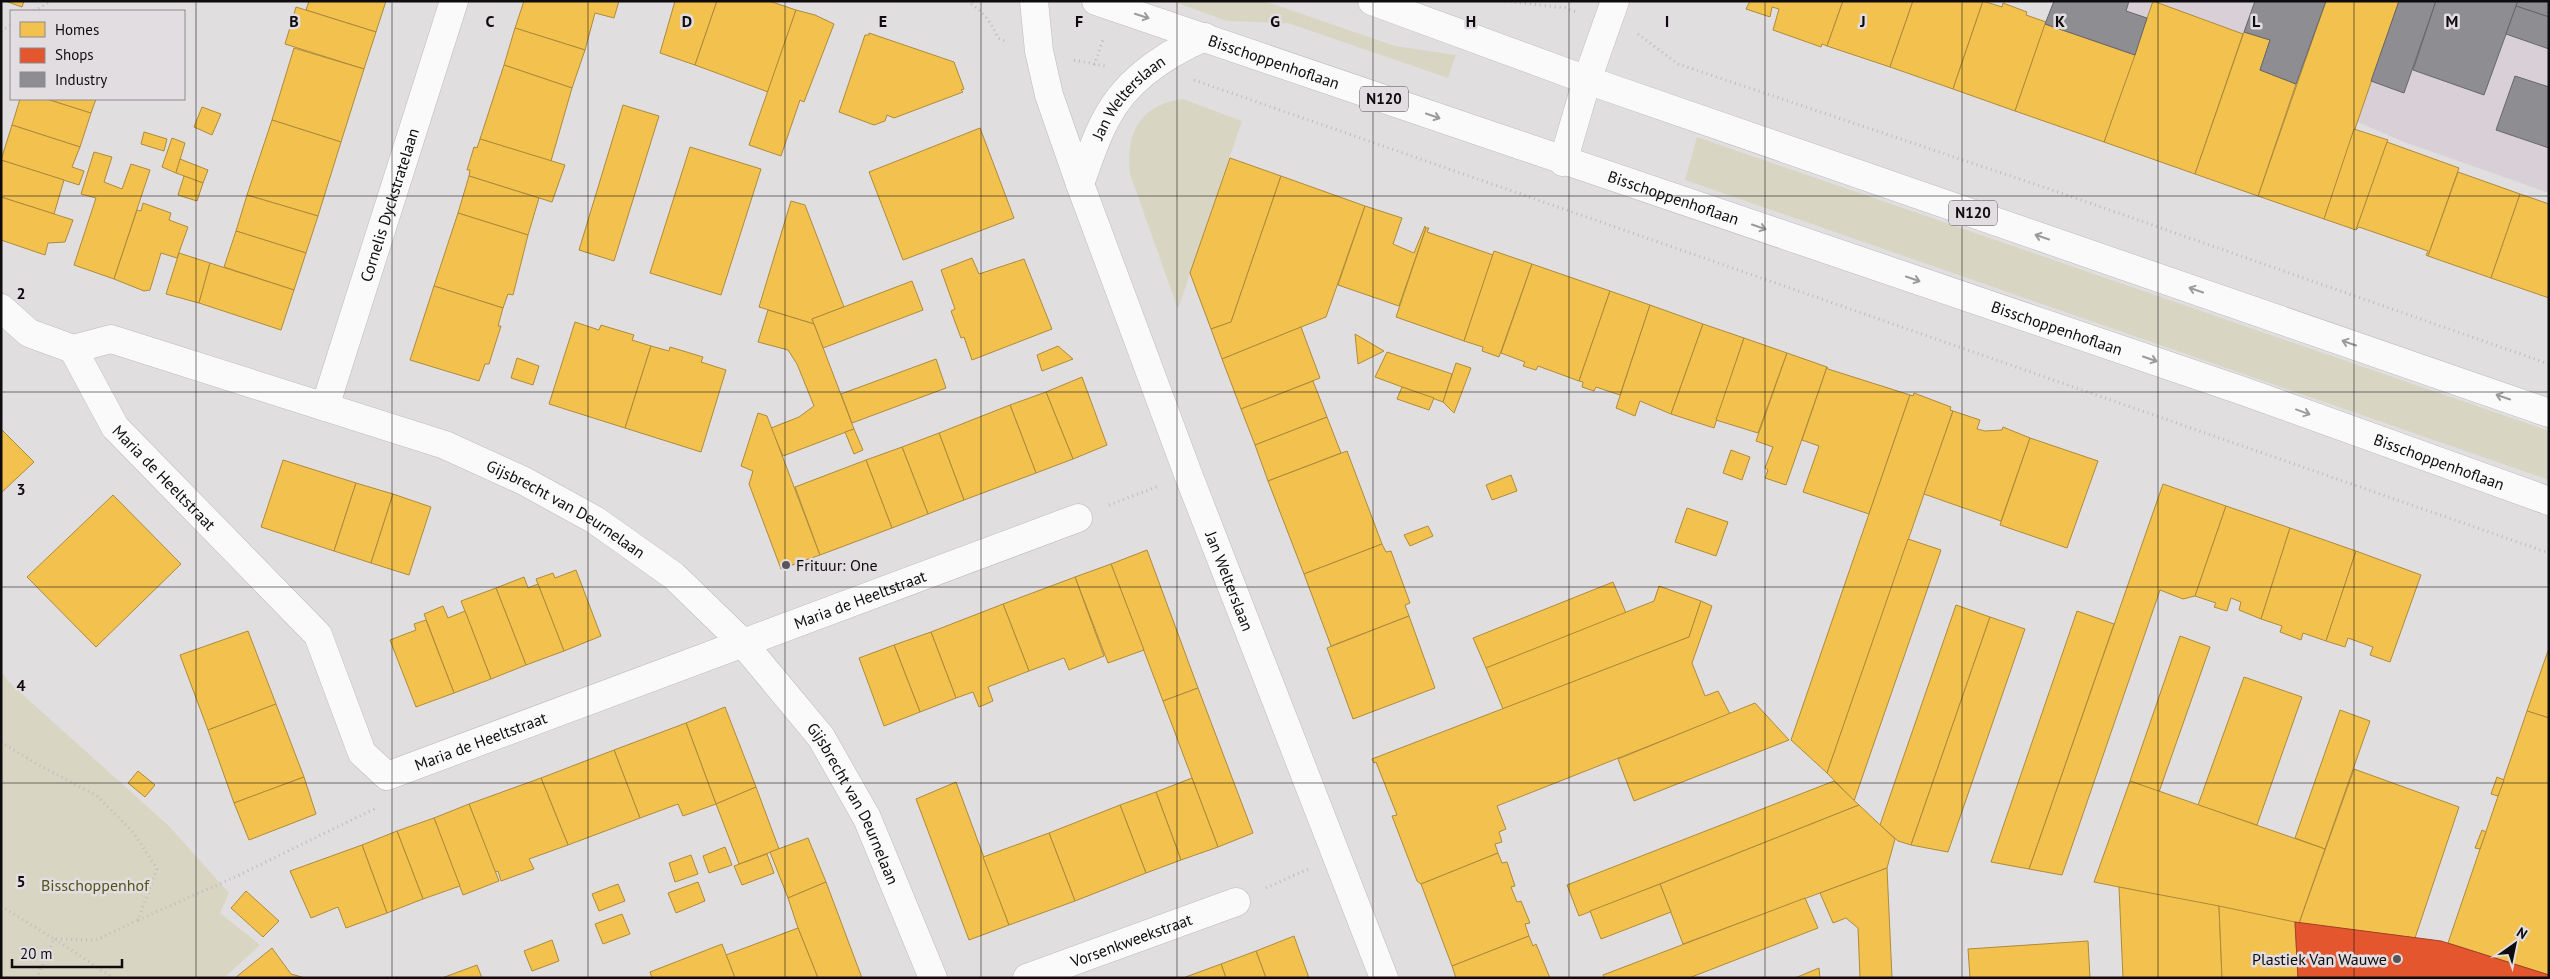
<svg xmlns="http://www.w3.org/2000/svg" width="2550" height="979" font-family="'PT Sans',sans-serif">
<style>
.built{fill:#d8d0d6}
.green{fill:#d8d6c3}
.homes{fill:#f2c14e;stroke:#ae8b3b}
.shops{fill:#e4572e;stroke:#a44024}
.industry{fill:#8d8d92;stroke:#67666a}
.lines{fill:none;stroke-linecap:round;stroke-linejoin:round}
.minor-casing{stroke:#bdbbbc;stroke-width:29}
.primary-casing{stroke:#bdbbbc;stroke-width:29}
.path{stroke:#bdbcbd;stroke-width:3;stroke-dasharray:1 4;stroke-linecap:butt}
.minor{stroke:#fafafa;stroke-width:28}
.primary{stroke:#fafafa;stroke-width:28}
.oneway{stroke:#9c9b9c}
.grid{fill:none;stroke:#0e0c0e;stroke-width:1;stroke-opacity:0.55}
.poi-dot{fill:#585658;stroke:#e2dde0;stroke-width:2}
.labels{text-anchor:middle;stroke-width:5;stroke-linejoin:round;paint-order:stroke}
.shield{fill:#e2dde0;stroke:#4e4b4d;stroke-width:1}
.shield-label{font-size:15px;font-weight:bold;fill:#0e0c0e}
.street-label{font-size:16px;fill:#0e0c0e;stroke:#e2dde0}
.poi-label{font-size:16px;fill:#0e0c0e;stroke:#e2dde0;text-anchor:start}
.park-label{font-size:16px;fill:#545318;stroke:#e2dde0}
.grid-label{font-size:16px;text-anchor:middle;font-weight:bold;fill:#0e0c0e;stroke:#e2dde0;stroke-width:5;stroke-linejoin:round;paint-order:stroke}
</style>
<rect width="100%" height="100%" fill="#e1dee0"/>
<path class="built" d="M2077,1H2549V193L2404,142Z"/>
<g class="green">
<path d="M1172,1H1264L1395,46L1456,55L1448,78L1288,23L1227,21Z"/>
<path d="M1183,99L1242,121L1178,309L1130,174C1125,134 1140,104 1183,99Z"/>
<path d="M1697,137L2549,431V480L1685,180Z"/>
<path d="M1,672L12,685L169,826L229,893L220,913L260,945L226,976L227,978H1Z"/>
</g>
<g class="homes">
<path d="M5,1H24L22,7Z"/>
<path d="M309,1H386L376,32L306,10Z"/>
<path d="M524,1H619L614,18L595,13L585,50L515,28Z"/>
<path d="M675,1H717L695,65L660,53Z"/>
<path d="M717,1H769L796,10L768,92L695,65Z"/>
<path d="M1750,1H1843L1827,46L1822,44L1821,47L1773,30L1779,9L1772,7L1770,17L1746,9Z"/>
<path d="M1843,1H1913L1890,67L1827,46Z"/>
<path d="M1913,1H1983L1953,89L1890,67Z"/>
<path d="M1983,1L2002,7L2003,3L2027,12L2026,15L2046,22L2015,111L1953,89Z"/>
<path d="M2153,1L2243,34L2195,174L2104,142Z"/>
<path d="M2326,1H2399L2324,219L2258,196Z"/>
<path d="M296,7L376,32L364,69L285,44Z"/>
<path d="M796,10L815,15L834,24L804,102L800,100L781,156L749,145Z"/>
<path d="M2045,24L2135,55L2104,142L2015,111Z"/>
<path d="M515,28L585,50L572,88L504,65Z"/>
<path d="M2244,32L2270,40L2260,70L2296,84L2258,196L2195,174Z"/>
<path d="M869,33L954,62L964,89L961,90L963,92L894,118L887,115L885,121L874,125L839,112L865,35H869Z"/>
<path d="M294,48L364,69L341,142L272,120Z"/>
<path d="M504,65L572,88L551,161L480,139Z"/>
<path d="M20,99H47L91,113L80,147L12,125Z"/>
<path d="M47,99H96L91,113Z"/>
<path d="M623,105L659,116L614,261L579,250Z"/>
<path d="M202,107L221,114L212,135L194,127Z"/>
<path d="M272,120L341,142L318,216L247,195Z"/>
<path d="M12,125L80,147L72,167L84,171L79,185L1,160Z"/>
<path d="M980,128L1014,218L903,260L869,172Z"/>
<path d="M2354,129L2388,140L2356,230L2324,219Z"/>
<path d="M144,132L167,139L164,151L141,144Z"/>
<path d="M172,138L185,143L176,173L162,167Z"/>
<path d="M480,139L565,165L552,202L469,176L470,170H467L474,147L477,148Z"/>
<path d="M2387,142L2459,168L2428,256L2426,255L2428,251L2359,227L2356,230Z"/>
<path d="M690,147L761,169L721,295L650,273Z"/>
<path d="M94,152L112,157L104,182L122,189L131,164L150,170L114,279L74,265L96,198L81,194Z"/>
<path d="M1230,158L1281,176L1231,322L1211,329L1190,273Z"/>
<path d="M180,159L208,170L203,183L176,173Z"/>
<path d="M1,160L64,180L54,214L1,197Z"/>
<path d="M2458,172L2520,194L2491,278L2428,256Z"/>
<path d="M184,176L203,183L197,201L178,195Z"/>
<path d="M469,176L539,198L528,235L458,213Z"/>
<path d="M1281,176L1365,206L1326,317L1222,359L1211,329L1231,322Z"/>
<path d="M2520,194L2549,204V298L2491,278Z"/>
<path d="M247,195L318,216L306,253L236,231Z"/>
<path d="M1,197L73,220L65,242L48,243L45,255L1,240Z"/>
<path d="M791,201L805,205L844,307L812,319L814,324L759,307Z"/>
<path d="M143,203L171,213L169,220L188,227L177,258L161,253L150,290L144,291L114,279L137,210L141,211Z"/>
<path d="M1365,206L1402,218L1393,244L1414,253L1425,226L1426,228L1399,306L1338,285Z"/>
<path d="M458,213L528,235L513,295L508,294L503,308L434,286Z"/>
<path d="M1426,228H1429L1427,232L1493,255L1464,341L1396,317Z"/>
<path d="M236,231L306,253L294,290L224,267Z"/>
<path d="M1494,251L1532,264L1499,357L1482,351L1483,347L1464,341Z"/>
<path d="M179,253L210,263L199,303L166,294Z"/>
<path d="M972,258L979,274L1024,259L1052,329L972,360L964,337L961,338L951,311L955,309L941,270Z"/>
<path d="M210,263L294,290L281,330L199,303Z"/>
<path d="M1532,264L1610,291L1579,381L1538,366L1536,370L1523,366L1525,362L1501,353Z"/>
<path d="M912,281L923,310L823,348L812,319Z"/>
<path d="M434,286L503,308L498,326H501L489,364H485L479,381L410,360Z"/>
<path d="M1610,291L1650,305L1620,395L1596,387L1594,391L1582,387L1583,382L1579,381Z"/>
<path d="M1650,305L1703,324L1671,414L1640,401L1635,416L1616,408Z"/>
<path d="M768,310L814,324L854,429L783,456L771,428L799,417L814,406L797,364L788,350L758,342Z"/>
<path d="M575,322L599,330L601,325L634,335L632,340L651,346L625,428L549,404Z"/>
<path d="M1703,324L1744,338L1714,428L1671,414Z"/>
<path d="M1301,327L1320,378L1241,409L1222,359Z"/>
<path d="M1355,334L1384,351L1358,364Z"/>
<path d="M1744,338L1787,353L1758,433L1716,420Z"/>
<path d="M651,346L669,351L670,347L703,357L701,362L726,370L701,452L625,428Z"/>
<path d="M1058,346L1073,359L1042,371L1037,355Z"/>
<path d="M1387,352L1452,374L1443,402L1375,377Z"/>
<path d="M1787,353L1827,367L1786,485L1765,478L1768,470L1765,468L1773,447L1756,441Z"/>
<path d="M517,358L539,366L533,385L511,378Z"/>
<path d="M936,359L946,388L852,423L841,394Z"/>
<path d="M1456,363L1471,368L1454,413L1443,402Z"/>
<path d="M1827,367L1828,369L1910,395L1869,514L1803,492L1819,446L1802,440Z"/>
<path d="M1082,377L1107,445L1073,459L1046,392Z"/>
<path d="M1313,381L1327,417L1255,445L1241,409Z"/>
<path d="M1402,387L1434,398L1429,410L1397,399Z"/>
<path d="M1046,392L1073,459L1036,473L1010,405Z"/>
<path d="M1914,393L1951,407L1950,410L1953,411L1827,773L1791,740L1910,395L1913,396Z"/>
<path d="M1010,405L1036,473L964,500L939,433Z"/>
<path d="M1953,411L1980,420L1977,429L1985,431L2002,430L2003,427L2030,438L2001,521L1924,494Z"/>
<path d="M758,413L767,416L820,555L781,569L749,484L753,471L741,466Z"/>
<path d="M1327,417L1341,453L1268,481L1255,445Z"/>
<path d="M1,429L34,462L1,493Z"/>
<path d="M854,429L863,450L854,454L845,432Z"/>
<path d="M939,433L964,500L928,514L902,447Z"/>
<path d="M2030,438L2098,461L2067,548L2000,525Z"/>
<path d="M902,447L928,514L892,528L866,460Z"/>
<path d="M1731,450L1750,457L1742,480L1723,473Z"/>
<path d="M1347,451L1382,544L1304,574L1268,481Z"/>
<path d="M283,460L356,483L334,551L261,527Z"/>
<path d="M866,460L892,528L820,555L795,487Z"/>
<path d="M1511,475L1517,491L1492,500L1486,485Z"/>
<path d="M356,483L393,494L371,563L334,551Z"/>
<path d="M2163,484L2226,506L2195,596L2183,599L2160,590L2062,875L2029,869Z"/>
<path d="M393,494L431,507L409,575L371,563Z"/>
<path d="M113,495L181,564L96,647L27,577Z"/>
<path d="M2226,506L2290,528L2261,619L2239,610L2241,602L2231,598L2227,611L2214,607L2216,603L2195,596Z"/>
<path d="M1687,508L1728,522L1716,556L1675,542Z"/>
<path d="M1428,526L1433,536L1410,546L1404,535Z"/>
<path d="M2290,528L2356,551L2326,641L2303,633L2301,640L2280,632L2282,626L2261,619Z"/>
<path d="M1908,539L1941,550L1854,801L1827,773Z"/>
<path d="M1382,544L1386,552L1391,551L1410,603L1405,605L1409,616L1331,646L1304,574Z"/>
<path d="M1147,550L1198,688L1163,701L1111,564Z"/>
<path d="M2356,551L2421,575L2390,662L2370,655L2373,647L2348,638L2345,647L2326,641Z"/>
<path d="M1111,564L1144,650L1108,663L1075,577Z"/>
<path d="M576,570L601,636L564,651L536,579L553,573L555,578Z"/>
<path d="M524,577L528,588L538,584L564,651L526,665L496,588Z"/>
<path d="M1075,577L1104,656L1069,670L1064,658L1029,671L1003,604Z"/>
<path d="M1613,582L1626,613L1486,668L1473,638Z"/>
<path d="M1659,586L1701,601L1689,637L1503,709L1486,668L1654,601Z"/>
<path d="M496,588L526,665L491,679L461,601Z"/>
<path d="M1701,601L1712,606L1692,663L1705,696L1718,691L1730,714L1497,806L1506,829L1499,832L1502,842L1495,844L1498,853L1421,884L1417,881L1392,816L1397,815L1376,762L1374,763L1372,759L1689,637Z"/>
<path d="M1003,604L1029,671L988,687L993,701L979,707L973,692L956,698L931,632Z"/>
<path d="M1956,605L1990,617L1911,845L1898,841L1880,825Z"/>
<path d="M443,606L448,618L465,611L491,679L454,693L424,614Z"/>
<path d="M2077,611L2114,624L2029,869L1991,862Z"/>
<path d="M1409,616L1435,688L1353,719L1327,648Z"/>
<path d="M1990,617L2025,629L1948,852L1911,845Z"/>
<path d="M426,620L454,693L416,707L390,640L416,630L414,624Z"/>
<path d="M248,631L276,704L208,730L180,655Z"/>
<path d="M931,632L956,698L920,712L894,645Z"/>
<path d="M2180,636L2210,647L2159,792L2130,781Z"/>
<path d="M894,645L920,712L884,726L859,658Z"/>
<path d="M2549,648V718L2527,711Z"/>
<path d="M2244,677L2302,697L2257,825L2198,805Z"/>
<path d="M1198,688L1253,833L1218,847L1163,701Z"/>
<path d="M1755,703L1789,740L1634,801L1618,759Z"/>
<path d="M276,704L304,777L234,803L208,730Z"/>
<path d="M725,707L756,787L716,804L686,723Z"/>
<path d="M2340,710L2370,721L2325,849L2295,838Z"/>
<path d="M2527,711L2549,718V975L2448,943Z"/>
<path d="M686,723L716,804L683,816L678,804L640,818L614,750Z"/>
<path d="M614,750L640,818L568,845L541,778Z"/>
<path d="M2354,769L2459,807L2415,938L2299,923Z"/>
<path d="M138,771L155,785L145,797L128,783Z"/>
<path d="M304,777L316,814L249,840L234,803Z"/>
<path d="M2497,777L2504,780L2498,796L2491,794Z"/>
<path d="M541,778L568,845L529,859L534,869L501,881L498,871L495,872L469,804Z"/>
<path d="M1192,778L1218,847L1181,860L1156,792Z"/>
<path d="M1834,781L1859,805L1579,916L1567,885Z"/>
<path d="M2130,781L2325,849L2299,923L2094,882Z"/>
<path d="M956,782L1009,925L969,940L916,799Z"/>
<path d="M756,787L779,849L739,864L716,804Z"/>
<path d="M1156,792L1181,860L1146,873L1120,805Z"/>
<path d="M469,804L499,881L463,895L434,818Z"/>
<path d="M1120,805L1146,873L1075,901L1049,833Z"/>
<path d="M1859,805L1895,839L1887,868L1683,944L1660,884Z"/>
<path d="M434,818L460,886L423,899L397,831Z"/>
<path d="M2482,830L2486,832L2480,849L2475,848Z"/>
<path d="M397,831L423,899L387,913L362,845Z"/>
<path d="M1049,833L1075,901L1009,925L983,857Z"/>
<path d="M808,838L826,882L788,898L770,852Z"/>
<path d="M362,845L387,913L346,928L338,907L311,918L290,871Z"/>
<path d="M725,847L732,865L709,873L703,856Z"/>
<path d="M1498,853L1502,863L1507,862L1515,886L1511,887L1517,902L1521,901L1530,923L1525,924L1529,936L1452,966L1421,884Z"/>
<path d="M767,854L774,873L742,885L734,866Z"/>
<path d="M691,855L698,874L675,882L669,863Z"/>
<path d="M1887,868L1892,978H1860L1858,928L1846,918L1833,923L1820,893Z"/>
<path d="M698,882L705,901L676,913L668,893Z"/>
<path d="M826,882L862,978H818L798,928L788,898Z"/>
<path d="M618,884L625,901L599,911L592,894Z"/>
<path d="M1660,884L1671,912L1601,939L1590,911Z"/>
<path d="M2119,887L2219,906L2222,978H2123Z"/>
<path d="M246,891L279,921L263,937L231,908Z"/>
<path d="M1805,898L1818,928L1689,978H1604L1603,975Z"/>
<path d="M2219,906L2295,922L2298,978H2222Z"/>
<path d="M622,914L630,934L603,944L595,924Z"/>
<path d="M798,928L818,978H735L726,955Z"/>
<path d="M1294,936L1309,978H1266L1256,951Z"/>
<path d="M1529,936L1533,946L1536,944L1550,978H1456L1452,966Z"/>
<path d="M552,940L559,961L532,971L524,951Z"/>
<path d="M2088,941L2090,978H1970L1968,949Z"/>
<path d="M722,944L735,978H652L650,972Z"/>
<path d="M272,948L291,974L305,978H235Z"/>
<path d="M1256,951L1266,978H1226L1221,964Z"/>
<path d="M1221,964L1226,978H1183Z"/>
<path d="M477,965L482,978H442Z"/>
<path d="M1819,968L1820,978H1795Z"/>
</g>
<path class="shops" d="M2295,922L2441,941L2549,975V978H2298Z"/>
<g class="industry">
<path d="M2054,1H2129L2126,11L2147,18L2135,55L2045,24Z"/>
<path d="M2255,1H2326L2296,84L2260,70L2270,40L2244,32Z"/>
<path d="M2399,1H2436L2404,93L2371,81Z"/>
<path d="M2436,1H2518L2484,95L2413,70Z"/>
<path d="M2518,1H2549V17L2516,6Z"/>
<path d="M2516,6L2549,17V49L2506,34Z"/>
<path d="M2515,76L2549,87V148L2496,130Z"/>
</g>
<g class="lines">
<g class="minor-casing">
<g id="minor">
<path id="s1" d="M1034,1L1039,51L1049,95L1080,184L1188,474L1384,978"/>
<path d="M1563,162L1587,80L1615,1"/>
<path id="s2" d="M1080,184C1088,162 1095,139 1106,119C1126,80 1166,54 1205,37"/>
<path id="s3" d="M1,308L29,333L73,349L111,339L445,445L524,481L595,520L674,576L742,642L821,737L867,818L933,978"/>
<path id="s4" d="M73,349L115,427L318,635L362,753L387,776L1078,518"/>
<path id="s5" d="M325,407L454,1"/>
<path id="s6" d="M1027,978L1236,902"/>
</g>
</g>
<g class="primary-casing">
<g id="primary">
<path id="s7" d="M1096,1L2243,391L2549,501"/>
<path d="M1372,1L1587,80L2549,413"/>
</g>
</g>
<g class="path">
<path d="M967,1C982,11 991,21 998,38L1005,41"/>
<path d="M1505,1L1565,8L1576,12"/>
<path d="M34,11L51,1"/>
<path d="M1,31L11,25"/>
<path d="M1638,34L1678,64L2061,193L2549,364"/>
<path d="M1074,60L1105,66"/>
<path d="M1094,65L1104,37"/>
<path d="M1194,80L2549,553"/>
<path d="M1109,505L1159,486"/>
<path d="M1,742L37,764L97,796L133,832L157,869L138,920L96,940L54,939"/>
<path d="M1266,888L1308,869"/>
<path d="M1,906L54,939L37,978"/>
<path d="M138,920L235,877L374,809L375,806"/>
<path d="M55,939L113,978"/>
</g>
<use href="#minor" class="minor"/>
<use href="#primary" class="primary"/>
</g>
<defs><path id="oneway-shaft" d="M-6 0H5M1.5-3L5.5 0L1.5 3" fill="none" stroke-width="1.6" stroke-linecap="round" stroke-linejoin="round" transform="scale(1.25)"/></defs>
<g class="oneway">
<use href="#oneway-shaft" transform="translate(1142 16) rotate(18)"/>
<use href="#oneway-shaft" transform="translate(1433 116) rotate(19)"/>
<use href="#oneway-shaft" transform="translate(1759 227) rotate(19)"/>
<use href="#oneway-shaft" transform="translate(2042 237) rotate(-161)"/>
<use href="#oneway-shaft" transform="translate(1913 279) rotate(19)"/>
<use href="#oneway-shaft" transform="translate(2196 290) rotate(-161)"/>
<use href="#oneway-shaft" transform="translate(2349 343) rotate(-161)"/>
<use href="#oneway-shaft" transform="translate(2150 359) rotate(19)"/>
<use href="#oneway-shaft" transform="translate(2503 397) rotate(-161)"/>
<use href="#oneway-shaft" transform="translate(2303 412) rotate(20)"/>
</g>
<path class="grid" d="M196,1V978M392,1V978M588,1V978M785,1V978M981,1V978M1177,1V978M1373,1V978M1569,1V978M1765,1V978M1962,1V978M2158,1V978M2354,1V978M1,196H2549M1,392H2549M1,587H2549M1,783H2549"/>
<g class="poi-dot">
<circle cx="786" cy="565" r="5"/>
<circle cx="2397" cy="959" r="5"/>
</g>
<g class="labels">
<g class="shield">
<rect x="1360" y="86.5" width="48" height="25" rx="4"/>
<rect x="1949" y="200.5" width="48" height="25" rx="4"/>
</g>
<g class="shield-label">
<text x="1384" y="104">N120</text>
<text x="1973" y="218">N120</text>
</g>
<g class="street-label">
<text dy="6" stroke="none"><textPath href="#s7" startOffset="188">Bisschoppenhoflaan</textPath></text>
<text dy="6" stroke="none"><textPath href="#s2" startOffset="101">Jan Welterslaan</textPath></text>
<text dy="6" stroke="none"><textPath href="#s7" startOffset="610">Bisschoppenhoflaan</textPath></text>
<text dy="6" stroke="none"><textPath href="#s5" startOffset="212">Cornelis Dyckstratelaan</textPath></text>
<text dy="6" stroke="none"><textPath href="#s7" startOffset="1015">Bisschoppenhoflaan</textPath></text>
<text dy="6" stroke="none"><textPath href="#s7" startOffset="1420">Bisschoppenhoflaan</textPath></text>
<text dy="6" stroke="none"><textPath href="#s4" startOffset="159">Maria de Heeltstraat</textPath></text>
<text dy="6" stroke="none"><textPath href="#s3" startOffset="611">Gijsbrecht van Deurnelaan</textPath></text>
<text dy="6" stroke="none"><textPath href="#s1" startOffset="614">Jan Welterslaan</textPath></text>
<text dy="6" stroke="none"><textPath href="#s4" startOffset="1044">Maria de Heeltstraat</textPath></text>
<text dy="6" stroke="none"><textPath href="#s4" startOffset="639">Maria de Heeltstraat</textPath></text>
<text dy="6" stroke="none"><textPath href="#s3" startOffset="1031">Gijsbrecht van Deurnelaan</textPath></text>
<text dy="6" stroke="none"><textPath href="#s6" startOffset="111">Vorsenkweekstraat</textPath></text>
</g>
<g class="poi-label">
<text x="796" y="571">Frituur: One</text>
<text x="2387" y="965" text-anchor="end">Plastiek Van Wauwe</text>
</g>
<g class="park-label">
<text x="95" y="891">Bisschoppenhof</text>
</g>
</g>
<g class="grid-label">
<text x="294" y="27">B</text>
<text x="490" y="27">C</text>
<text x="687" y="27">D</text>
<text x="883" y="27">E</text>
<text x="1079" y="27">F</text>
<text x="1275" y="27">G</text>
<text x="1471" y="27">H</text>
<text x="1667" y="27">I</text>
<text x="1863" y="27">J</text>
<text x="2060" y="27">K</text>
<text x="2256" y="27">L</text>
<text x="2452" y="27">M</text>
<text x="21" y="299">2</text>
<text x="21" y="495">3</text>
<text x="21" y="691">4</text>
<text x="21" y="887">5</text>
</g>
<rect width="2550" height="979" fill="none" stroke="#0e0c0e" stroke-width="5"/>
<rect x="10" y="10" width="175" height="90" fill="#e2dde0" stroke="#8d898c"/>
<rect x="20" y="22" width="25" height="15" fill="#f2c14e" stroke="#8d898c"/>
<text x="55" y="35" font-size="15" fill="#0e0c0e">Homes</text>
<rect x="20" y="48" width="25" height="15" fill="#e4572e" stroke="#8d898c"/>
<text x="55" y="60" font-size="15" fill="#0e0c0e">Shops</text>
<rect x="20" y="72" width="25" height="15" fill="#8d8d92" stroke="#8d898c"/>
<text x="55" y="85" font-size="15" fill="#0e0c0e">Industry</text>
<g transform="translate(2515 944) rotate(33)" stroke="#e2dde0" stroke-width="4" paint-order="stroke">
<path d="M0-4L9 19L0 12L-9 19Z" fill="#0e0c0e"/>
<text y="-8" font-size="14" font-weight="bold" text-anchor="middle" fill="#0e0c0e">N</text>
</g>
<path d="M12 959v8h110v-8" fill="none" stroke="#0e0c0e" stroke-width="2.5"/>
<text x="20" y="959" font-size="15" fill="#0e0c0e" stroke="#e2dde0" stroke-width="4" paint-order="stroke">20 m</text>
</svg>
